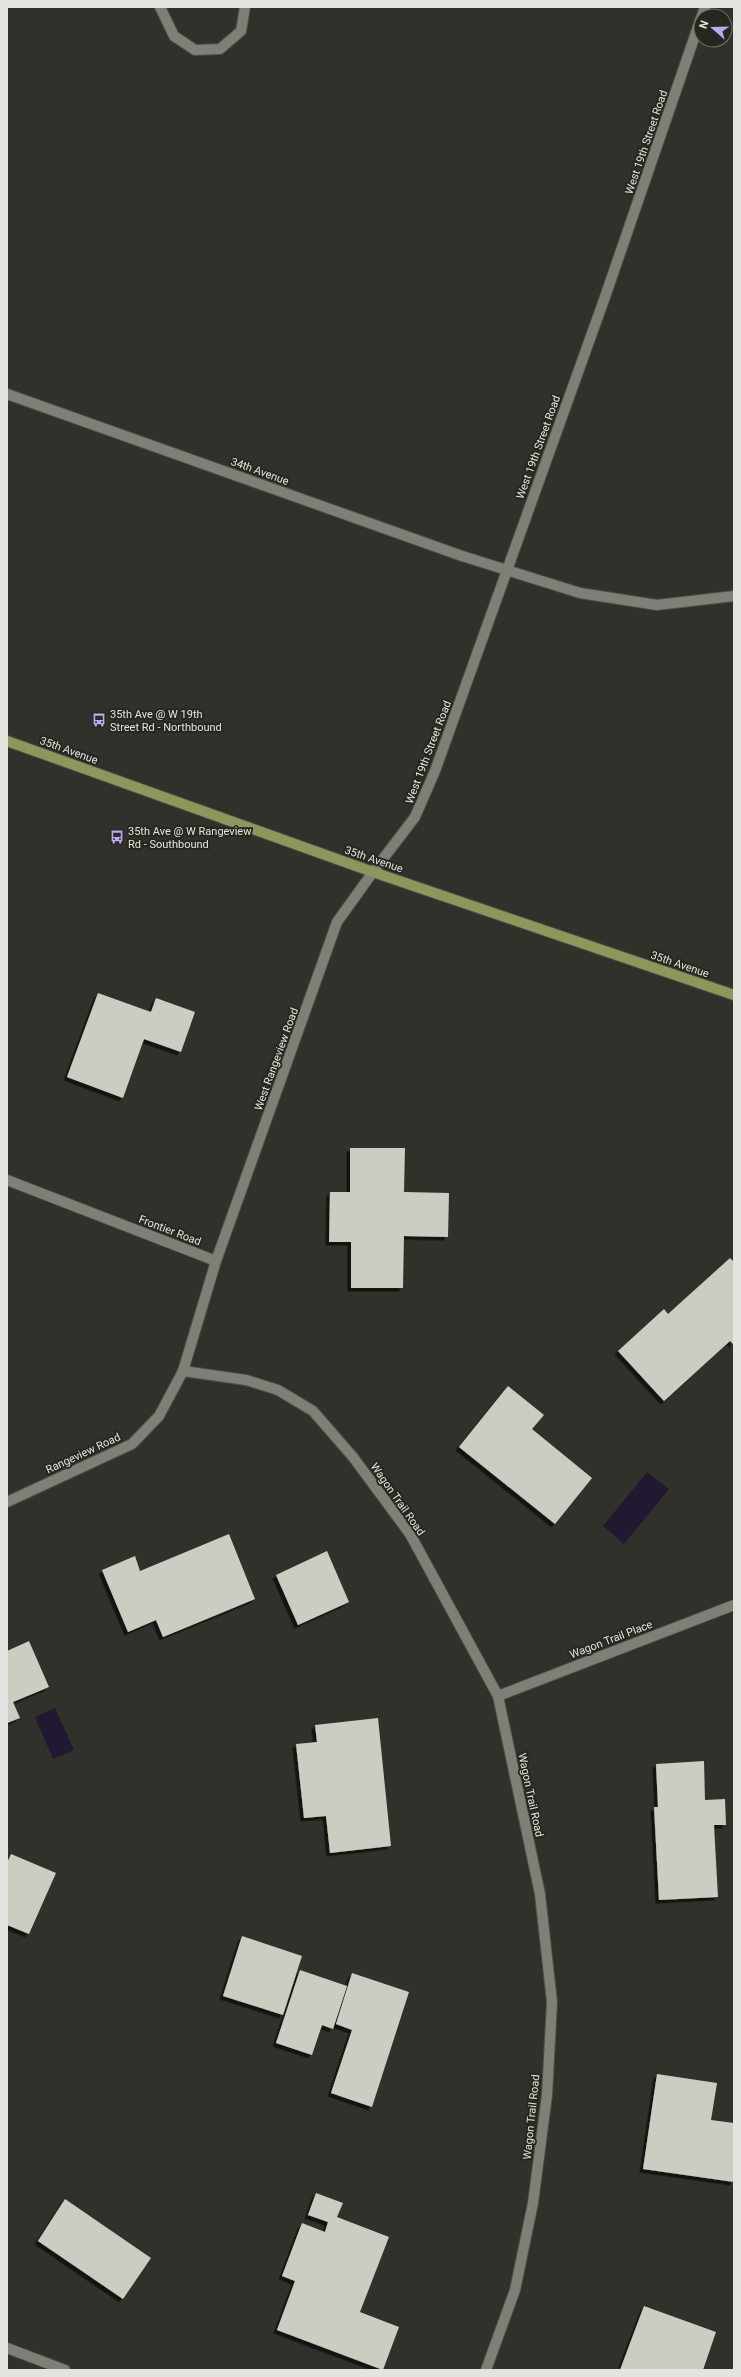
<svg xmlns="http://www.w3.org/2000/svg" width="741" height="2377" font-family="Roboto,sans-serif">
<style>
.water{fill:#211932}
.building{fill:#cbcdc3;filter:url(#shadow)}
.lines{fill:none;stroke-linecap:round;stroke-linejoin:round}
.minor-casing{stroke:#4d4e47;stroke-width:12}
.major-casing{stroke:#4d4e47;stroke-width:12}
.minor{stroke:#7d8076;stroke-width:10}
.major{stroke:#8c975c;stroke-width:10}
.labels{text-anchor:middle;stroke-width:4;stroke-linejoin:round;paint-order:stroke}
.street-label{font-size:11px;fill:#e2e4df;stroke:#262820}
.poi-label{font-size:11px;fill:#e2e4df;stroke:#262820;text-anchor:start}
</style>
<defs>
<filter id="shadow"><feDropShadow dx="-3.5" dy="3.5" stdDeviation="0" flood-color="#0009"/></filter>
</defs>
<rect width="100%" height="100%" fill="#30312a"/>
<g class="water">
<path d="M647,1472L669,1489L624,1544L603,1526Z"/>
<path d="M55,1708L74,1750L53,1759L35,1717Z"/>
</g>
<g class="building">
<path d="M98,993L151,1012L156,998L195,1012L181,1052L144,1039L123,1098L67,1077Z"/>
<path d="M350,1148H405L404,1192L449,1193L448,1237L404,1236L403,1288H351V1242H329L330,1192H350Z"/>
<path d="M730,1258L734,1262V1345L730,1341L664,1401L618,1351L664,1309L668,1314Z"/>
<path d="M508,1386L544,1415L532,1429L592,1478L555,1524L459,1447Z"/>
<path d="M229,1534L255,1599L163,1637L156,1620L128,1632L102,1570L135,1556L140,1571Z"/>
<path d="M327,1551L349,1602L298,1625L276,1575Z"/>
<path d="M29,1641L49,1687L13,1702L20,1718L7,1723V1651Z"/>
<path d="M378,1718L391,1846L330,1853L326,1816L304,1818L296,1744L317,1742L315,1725Z"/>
<path d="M704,1761L705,1800L725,1799L726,1825H714L718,1897L659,1900L654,1807H658L656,1764Z"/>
<path d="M11,1854L56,1873L29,1934L7,1925V1863Z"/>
<path d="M242,1936L302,1956L283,2015L223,1996Z"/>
<path d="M300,1970L347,1986L333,2029L322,2025L312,2055L276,2043Z"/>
<path d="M352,1973L409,1992L372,2107L331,2093L352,2030L336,2024Z"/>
<path d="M657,2074L717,2083L711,2120L734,2123V2182L643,2169Z"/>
<path d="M316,2193L343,2203L337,2217L389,2237L360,2312L399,2327L383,2370L277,2330L295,2281L282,2276L302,2223L325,2232L328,2222L308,2215Z"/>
<path d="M65,2199L151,2258L123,2299L38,2241Z"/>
<path d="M644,2306L716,2332L703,2370H620Z"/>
</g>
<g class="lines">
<g class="minor-casing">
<g id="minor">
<path d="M160,7L174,36L195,50L220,49L241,31L245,7"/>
<path d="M702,16L705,7"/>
<path d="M7,394L462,556L580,593L657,605L734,596"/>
<path d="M7,1180L216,1261L183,1371L159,1416L132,1444L7,1502"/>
<path d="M216,1261L337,922L373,872L415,817L435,771L605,297L701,18"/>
<path d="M183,1371L246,1380L278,1390L313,1411L353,1457L410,1534L498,1696L540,1894L552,2002L547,2095L533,2203L515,2290L486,2370"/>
<path d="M498,1696L734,1605"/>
<path d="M7,2348L65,2370"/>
</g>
</g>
<g class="major-casing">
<path id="major" d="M7,741L373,872L734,995"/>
</g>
<use href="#minor" class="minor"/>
<use href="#major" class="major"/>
</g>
<defs>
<g id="bus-bare" transform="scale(1.08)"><path d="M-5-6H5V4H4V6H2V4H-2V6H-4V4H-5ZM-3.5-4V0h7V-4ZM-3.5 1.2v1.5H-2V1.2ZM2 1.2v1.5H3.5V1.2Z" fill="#c0a8f4" stroke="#262820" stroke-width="2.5" paint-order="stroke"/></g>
</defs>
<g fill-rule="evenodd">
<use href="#bus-bare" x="99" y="720"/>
<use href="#bus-bare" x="117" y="837"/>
</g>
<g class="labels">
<g class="street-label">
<text transform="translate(646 142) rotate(-71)" y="4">West 19th Street Road</text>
<text transform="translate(538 447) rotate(-70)" y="4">West 19th Street Road</text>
<text transform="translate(260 471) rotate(20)" y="4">34th Avenue</text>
<text transform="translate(69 750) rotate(20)" y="4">35th Avenue</text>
<text transform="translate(428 752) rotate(-69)" y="4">West 19th Street Road</text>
<text transform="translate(374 859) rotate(19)" y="4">35th Avenue</text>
<text transform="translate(680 964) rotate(19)" y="4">35th Avenue</text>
<text transform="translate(276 1059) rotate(-70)" y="4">West Rangeview Road</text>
<text transform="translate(170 1230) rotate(21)" y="4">Frontier Road</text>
<text transform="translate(83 1453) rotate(-25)" y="4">Rangeview Road</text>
<text transform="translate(398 1499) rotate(55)" y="4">Wagon Trail Road</text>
<text transform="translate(611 1639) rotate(-21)" y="4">Wagon Trail Place</text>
<text transform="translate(531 1795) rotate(78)" y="4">Wagon Trail Road</text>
<text transform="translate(531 2117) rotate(-84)" y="4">Wagon Trail Road</text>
</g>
<g class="poi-label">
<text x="110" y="718">35th Ave @ W 19th<tspan x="110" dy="13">Street Rd - Northbound</tspan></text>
<text x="128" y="835">35th Ave @ W Rangeview<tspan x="128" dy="13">Rd - Southbound</tspan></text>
</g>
</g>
<rect width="741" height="2377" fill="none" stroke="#e2e4df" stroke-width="16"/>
<g transform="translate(713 28) rotate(290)"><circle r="19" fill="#262820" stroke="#71736c"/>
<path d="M0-3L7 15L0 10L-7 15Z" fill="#c0a8f4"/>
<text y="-6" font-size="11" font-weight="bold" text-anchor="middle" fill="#e2e4df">N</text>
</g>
</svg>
